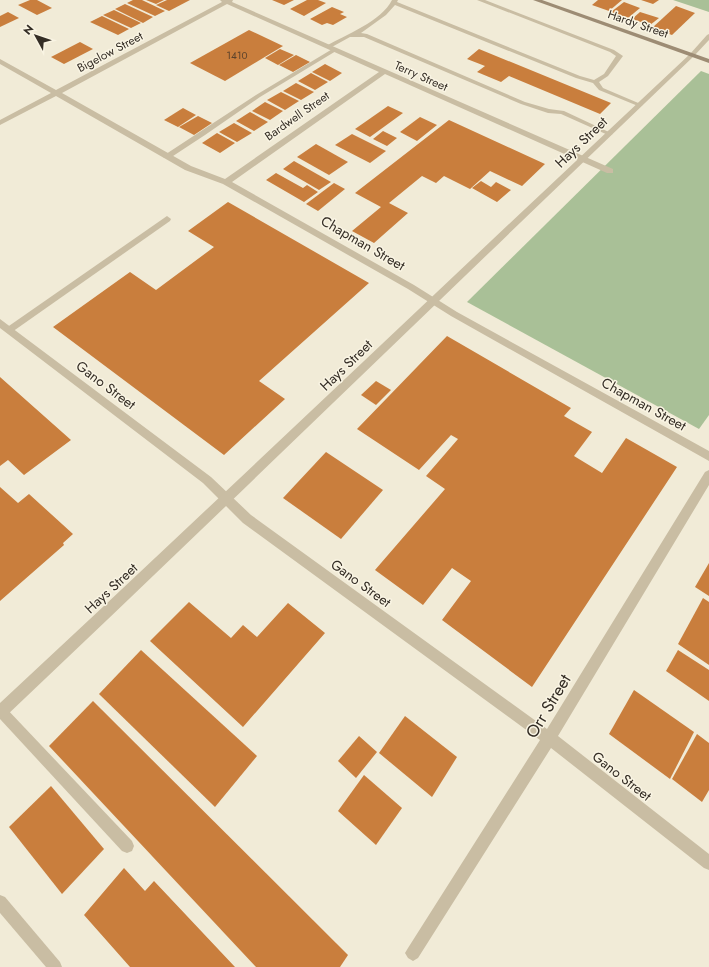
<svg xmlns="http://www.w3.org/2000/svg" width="709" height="967" font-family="Jost,sans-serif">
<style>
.green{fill:#a9c097}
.building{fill:#c97e3d}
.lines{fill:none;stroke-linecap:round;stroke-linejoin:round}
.service{fill:#c9bda3;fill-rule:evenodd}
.minor{fill:#c9bda3;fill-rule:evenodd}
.tertiary{fill:#c9bda3;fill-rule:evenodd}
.secondary{fill:#9d8c74;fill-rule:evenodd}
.labels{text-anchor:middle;stroke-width:3;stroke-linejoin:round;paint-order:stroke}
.far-number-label{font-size:10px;fill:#59412b}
.far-street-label{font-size:12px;fill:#342d25;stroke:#f9f4e3}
.street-label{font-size:14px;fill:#342d25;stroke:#f9f4e3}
.near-street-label{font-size:17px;fill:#342d25;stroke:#f9f4e3}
</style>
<rect width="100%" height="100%" fill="#f1ebd7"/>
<g class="green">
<path d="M673,0H709V12Z"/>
<path d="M701,71L709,74V415L699,429L467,302Z"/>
</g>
<g class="building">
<path d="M30,0H37L52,8L37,15L18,5Z"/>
<path d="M133,0H142L165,11L155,16L127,3Z"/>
<path d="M146,0H164L156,4Z"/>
<path d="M167,0H190L169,11L156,5Z"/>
<path d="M272,0H294L284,5Z"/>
<path d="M307,0H318L326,3L304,16L290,9Z"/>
<path d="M598,0H622L609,11L592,5Z"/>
<path d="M641,0H659L653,4Z"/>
<path d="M624,2L640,8L628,18L611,12Z"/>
<path d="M125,4L153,17L143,23L115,9Z"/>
<path d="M676,6L695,13L672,35L652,28Z"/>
<path d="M332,7L344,12L340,14L347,17L333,25L327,23L322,25L310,19Z"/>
<path d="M114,10L141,23L131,28L103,15Z"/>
<path d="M8,12L19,18L0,27V16Z"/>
<path d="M640,12L659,18L650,25L632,19Z"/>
<path d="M102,16L129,29L118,35L90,22Z"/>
<path d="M249,30L283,46L225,81L190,63Z"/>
<path d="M80,42L93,49L64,64L51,57Z"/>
<path d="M280,49L294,55L278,65L265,58Z"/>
<path d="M479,49L611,103L600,114L509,76L501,82L477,72L485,66L467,59Z"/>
<path d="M296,55L310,62L293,72L279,65Z"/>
<path d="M325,64L342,73L330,81L312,72Z"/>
<path d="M311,73L328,82L315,90L298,81Z"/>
<path d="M296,83L314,92L301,100L283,91Z"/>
<path d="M281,92L299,101L285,110L267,100Z"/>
<path d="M265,102L283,111L270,120L252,111Z"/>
<path d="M388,106L403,113L370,137L355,129Z"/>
<path d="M183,108L196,115L178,127L164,120Z"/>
<path d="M250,112L268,122L254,131L236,121Z"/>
<path d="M198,116L212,123L194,135L179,127Z"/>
<path d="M420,117L437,125L417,141L400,132Z"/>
<path d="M449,120L545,164L522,186L490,171L470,189L444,176L436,183L422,176L389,203L408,213L374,243L352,231L381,207L355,193Z"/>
<path d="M234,123L252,133L237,142L219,132Z"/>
<path d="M383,131L397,138L387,146L373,139Z"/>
<path d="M217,133L235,143L220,153L202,143Z"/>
<path d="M352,134L386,151L370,163L335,145Z"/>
<path d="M316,144L348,162L329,175L297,157Z"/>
<path d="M294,161L331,182L319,190L283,169Z"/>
<path d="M276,173L303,188L307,185L318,192L304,202L266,180Z"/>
<path d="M481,181L491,187L496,182L511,190L497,202L472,188Z"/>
<path d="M334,183L345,189L318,211L306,204Z"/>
<path d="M228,202L369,283L259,381L285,399L224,455L53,327L130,272L156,290L214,247L188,231Z"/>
<path d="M447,336L571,408L564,416L592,432L574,456L602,473L626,438L677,467L532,687L442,620L471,581L452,568L423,605L375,570L445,489L426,476L458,439L451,435L419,470L357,429Z"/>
<path d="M0,377L71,440L24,475L8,460L0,466Z"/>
<path d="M376,381L391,390L376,405L361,395Z"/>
<path d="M326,452L383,490L341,539L283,498Z"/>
<path d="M0,487L18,503L29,494L73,534L63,543L64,545L0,601Z"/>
<path d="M709,563V596L695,587Z"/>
<path d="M703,598L709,602V665L678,644Z"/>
<path d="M189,602L231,638L243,625L257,637L288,603L325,633L243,727L150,641Z"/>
<path d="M141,650L257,756L215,807L99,694Z"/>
<path d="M678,650L709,670V701L666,671Z"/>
<path d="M634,690L694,732L670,779L609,734Z"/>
<path d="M93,701L348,955L340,967H256L49,746Z"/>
<path d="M405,716L457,757L432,797L379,753Z"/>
<path d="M697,734L709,743V790L702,802L672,779Z"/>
<path d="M359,736L377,752L356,778L338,761Z"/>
<path d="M364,775L402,808L376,845L338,811Z"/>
<path d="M51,786L104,849L62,894L9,827Z"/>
<path d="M124,868L145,891L154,881L235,967H130L84,915Z"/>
</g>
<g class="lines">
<g class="service">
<path d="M392,0H398L397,2L580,76L594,80L604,74L616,56L610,52L477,0H485L614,50L623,56L608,76L599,82L603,88L643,105L638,106L599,90L593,83L576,78L395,5L386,15L361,33L367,34L525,102L549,109L564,111L613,134L608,135L561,114L548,113L521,104L364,37H350L330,48H326V46C345,35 382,21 392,0Z"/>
<path d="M334,48L337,50L336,51L260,97L205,135L170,158H164L163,156L256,95Z"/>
<path d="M167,216L171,219L170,221L12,332H6L5,330L6,328Z"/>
<path d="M0,705L5,707L132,841L134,846L132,851L127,853L122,851L0,719Z"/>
<path d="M0,895L5,897L60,962L62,967H46L0,913Z"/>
</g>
<g class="minor">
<path d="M220,0H233L232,2L613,169V173H607L385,74L232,182L414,285L457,312L709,451V461L451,316L408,289L223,184L185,170L56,96L0,125V120L51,93L0,64V59L56,90L222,2ZM227,4L379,72L225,179L191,166L62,93Z"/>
<path d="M709,34V40L694,56H690V54L707,35Z"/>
<path d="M0,319L211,477L251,515L547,729L705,472L709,470V485L558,736L709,854V870L704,868L551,748L418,958L413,961L408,958L405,953L408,948L540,740L243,523L203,483L0,328Z"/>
</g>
<path class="tertiary" d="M692,53L695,55L694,56C464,276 236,498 5,717L0,719V703C231,488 459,270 690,54Z"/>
<path class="secondary" d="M533,0H542L709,59V63Z"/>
</g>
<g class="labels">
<g class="far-number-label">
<text x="237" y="59">1410</text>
</g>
<g class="far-street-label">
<text transform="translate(638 24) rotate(19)" y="4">Hardy Street</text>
<text transform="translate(110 52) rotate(-28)" y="4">Bigelow Street</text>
<text transform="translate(421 76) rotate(24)" y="4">Terry Street</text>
<text transform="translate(297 116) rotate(-35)" y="4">Bardwell Street</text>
</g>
<g class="street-label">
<text transform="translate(581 142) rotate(-44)" y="5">Hays Street</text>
<text transform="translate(363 243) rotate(30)" y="5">Chapman Street</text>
<text transform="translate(346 365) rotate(-44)" y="5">Hays Street</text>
<text transform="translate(106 385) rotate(37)" y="5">Gano Street</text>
<text transform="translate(644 404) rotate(29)" y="5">Chapman Street</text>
<text transform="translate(361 583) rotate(36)" y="5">Gano Street</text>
<text transform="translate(111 588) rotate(-43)" y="5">Hays Street</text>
<text transform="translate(622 776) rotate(38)" y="5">Gano Street</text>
</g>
<g class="near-street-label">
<text transform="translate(548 706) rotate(-59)" y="6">Orr Street</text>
</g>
</g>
<g transform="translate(36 36) rotate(310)" stroke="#f9f4e3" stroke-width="3" paint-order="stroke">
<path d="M0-3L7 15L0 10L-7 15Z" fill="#342d25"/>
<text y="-6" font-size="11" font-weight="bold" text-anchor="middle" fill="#342d25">N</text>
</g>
</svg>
